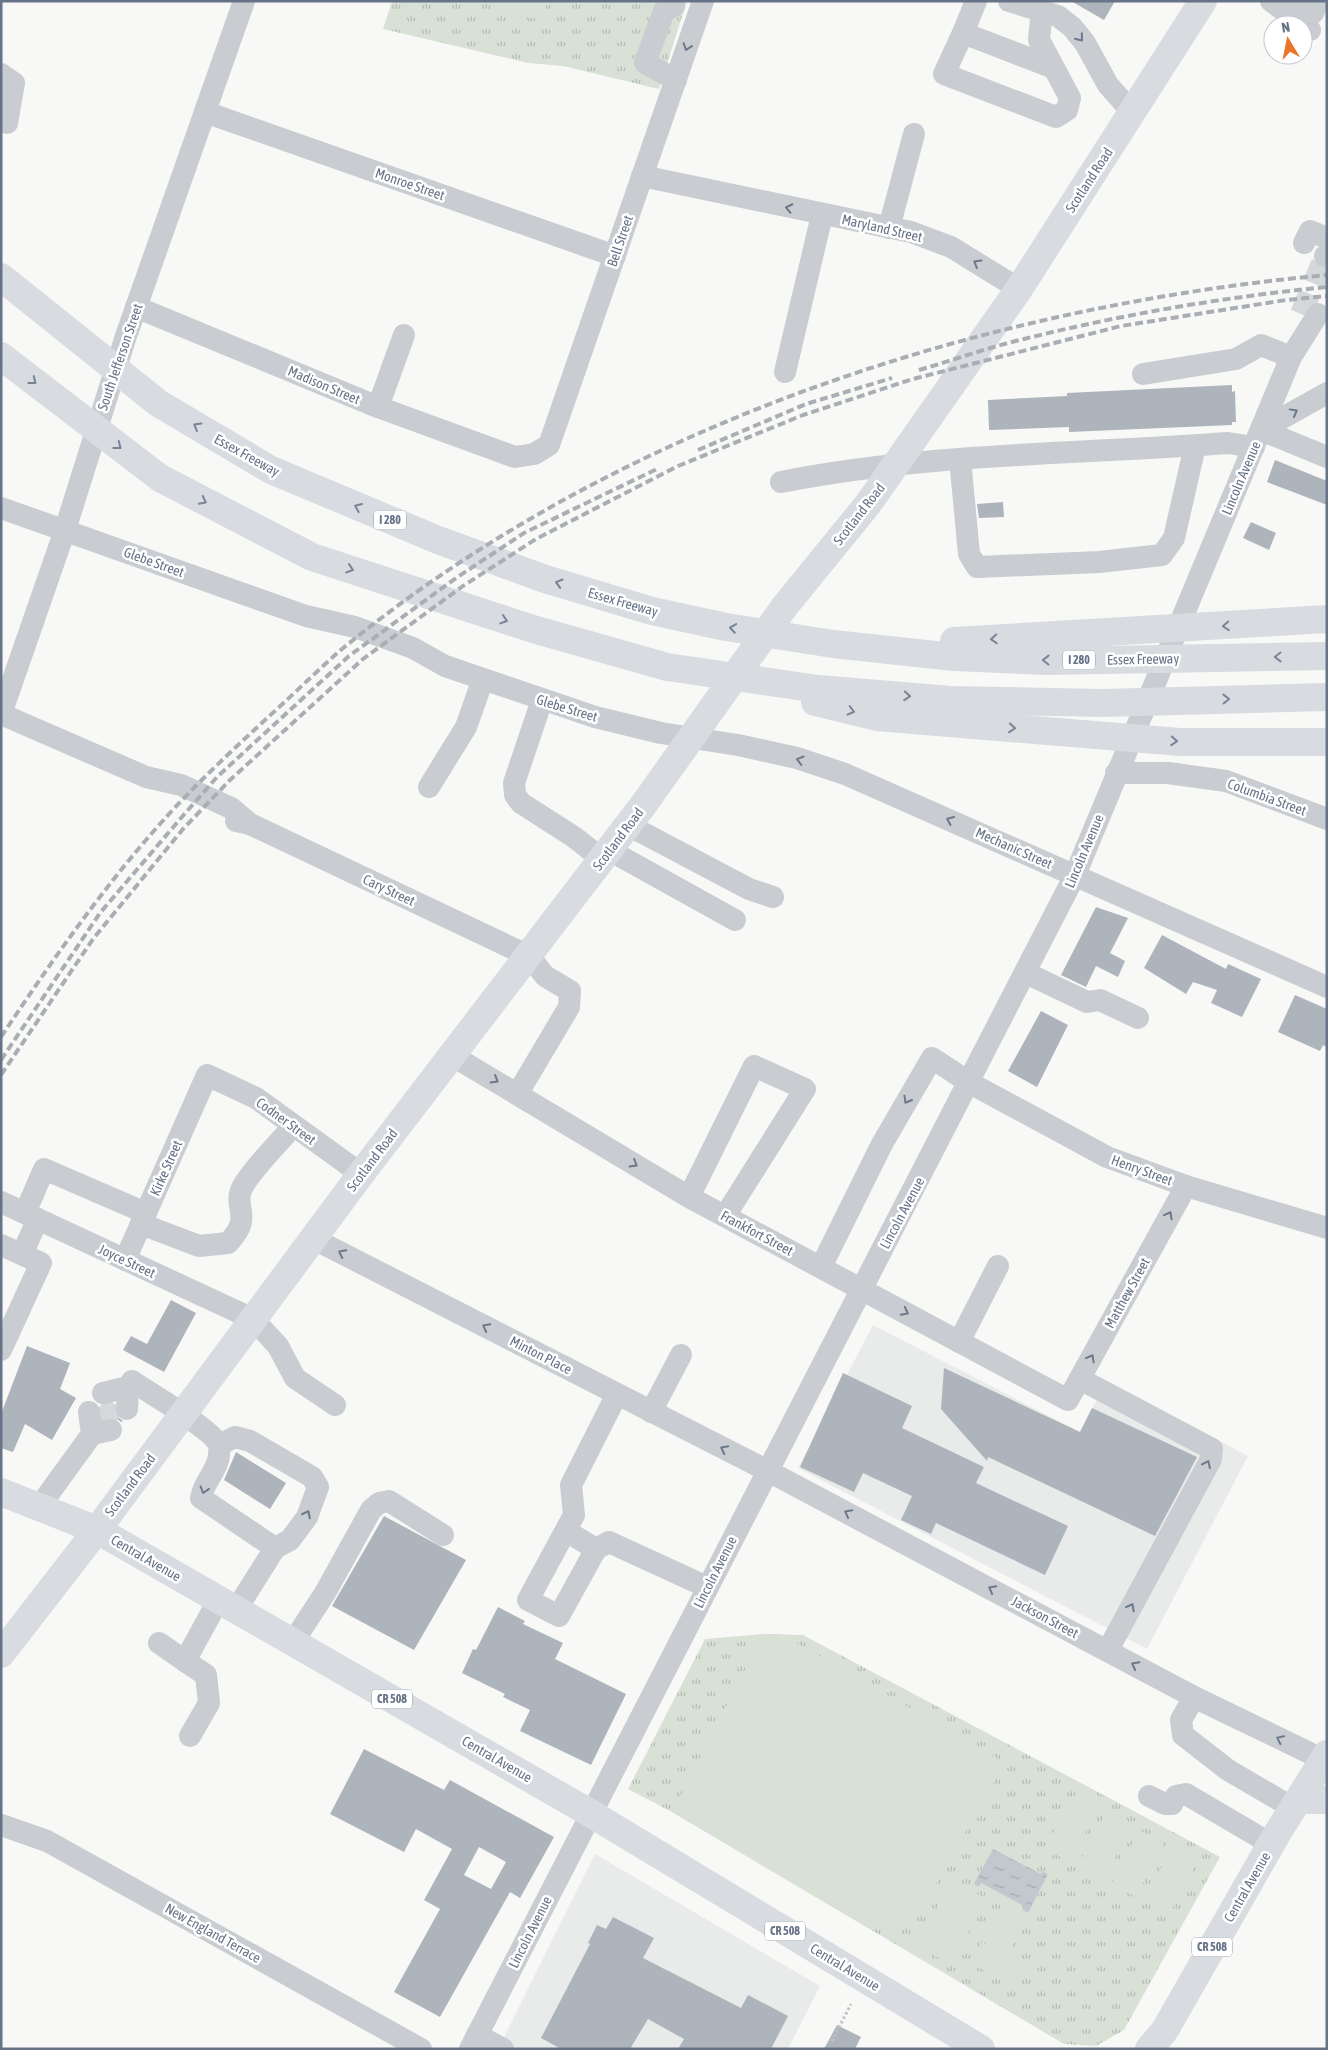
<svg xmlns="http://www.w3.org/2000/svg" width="1328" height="2050" font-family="'Asap Condensed',sans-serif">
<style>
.built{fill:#e9eaea}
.grass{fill:url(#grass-tufts)}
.pitch{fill:#d9e1d7}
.water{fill:url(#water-ripples)}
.building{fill:#adb4bc;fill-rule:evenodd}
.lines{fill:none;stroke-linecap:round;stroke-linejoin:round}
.minor-tunnel{stroke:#d4d8da;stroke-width:22;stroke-dasharray:22 11;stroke-linecap:butt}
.path{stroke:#c0c2c5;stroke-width:3;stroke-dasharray:2.5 2.5;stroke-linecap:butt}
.minor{stroke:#c9ccd0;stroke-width:22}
.major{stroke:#d8dbe0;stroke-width:28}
.highway{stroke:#d8dbe0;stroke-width:28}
.rail{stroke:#a9adb4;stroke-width:4;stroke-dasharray:8 4;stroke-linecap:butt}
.oneway{stroke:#6c788c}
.oneway2{stroke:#788395}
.labels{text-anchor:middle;stroke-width:5;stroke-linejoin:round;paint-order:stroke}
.shield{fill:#fff;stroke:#959eac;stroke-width:1}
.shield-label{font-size:12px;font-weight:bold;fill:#677488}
.street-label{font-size:14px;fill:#677488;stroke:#fff}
</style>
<defs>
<pattern id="grass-tufts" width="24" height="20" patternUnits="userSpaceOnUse" patternTransform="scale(1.25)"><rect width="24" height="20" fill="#d9e1d7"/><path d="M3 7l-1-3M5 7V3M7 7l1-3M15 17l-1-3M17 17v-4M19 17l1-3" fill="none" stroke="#b4bbb4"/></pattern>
<pattern id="water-ripples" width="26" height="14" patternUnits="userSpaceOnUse" patternTransform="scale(1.25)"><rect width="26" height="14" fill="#c1c9cf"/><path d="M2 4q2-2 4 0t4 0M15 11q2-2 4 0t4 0" fill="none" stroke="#a1a8ae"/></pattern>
</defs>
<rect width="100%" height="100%" fill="#f8f9f6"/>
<g class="built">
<path d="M873,1325L1080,1432L1106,1382L1248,1456L1147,1649L798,1468Z"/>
<path d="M595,1854L820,1986L788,2049H498Z"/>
</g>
<g class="grass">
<path d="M392,1H687L659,89L563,66L528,63L383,29Z"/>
<path d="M763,1634L803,1635L1220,1857L1124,2030L1096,2046L1064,2044L672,1812L628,1789L705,1639Z"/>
</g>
<g class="pitch">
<path d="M481,1H548L541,21Z"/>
<path d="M763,1634H781L1007,1764L990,1788L920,1913C903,1923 890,1931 870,1929L672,1812Z"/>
<path d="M1073,1795L1098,1808L1070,1862L1045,1849Z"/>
<path d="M1106,1812L1132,1825L1103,1880L1078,1866Z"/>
<path d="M1139,1830L1164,1843L1136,1897L1111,1884Z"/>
<path d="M1172,1847L1198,1860L1169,1914L1144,1901Z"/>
<path d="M953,1880L988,1900L950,1964L916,1945Z"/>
<path d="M1003,1907L1027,1921L1008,1952L984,1938Z"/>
<path d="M982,1942L1022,1966L1010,1986L970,1962Z"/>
</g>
<path class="water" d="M993,1849L1041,1874L1042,1871L1048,1874L1028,1913L1023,1910L1024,1906L981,1883L979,1887L974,1884Z"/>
<g class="building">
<path d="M1071,1H1115L1104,20Z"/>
<path d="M1232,385V392L1235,391L1236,422H1232V425L1069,432V427L989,430L988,400L1067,396V393Z"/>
<path d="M1275,460L1327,481V505L1267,482Z"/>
<path d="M1003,502L1004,517L979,518L977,504Z"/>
<path d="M1251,522L1276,533L1269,550L1243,538Z"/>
<path d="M1096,907L1128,918L1110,953L1125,961L1118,977L1096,966L1086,987L1061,975Z"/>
<path d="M1162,935L1226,969L1228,964L1261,979L1242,1017L1211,1003L1217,990L1193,982L1186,994L1144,968Z"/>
<path d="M1295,995L1327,1009V1047L1323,1045L1320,1051L1278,1032Z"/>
<path d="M1041,1011L1068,1025L1037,1087L1008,1071Z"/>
<path d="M171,1300L196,1313L164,1372L123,1350L131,1336L147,1344Z"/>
<path d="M27,1346L70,1363L60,1389L76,1398L52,1440L25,1424L13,1452L1,1448V1414Z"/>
<path d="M944,1368L1080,1432L1092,1408L1197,1457L1155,1536L988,1457L987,1461L941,1409Z"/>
<path d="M843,1373L912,1406L902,1428L984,1467L976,1483L1068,1526L1045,1575L936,1523L931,1534L901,1520L912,1496L863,1473L854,1492L800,1467Z"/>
<path d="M114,1404L115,1415L123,1421L121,1422L115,1417L103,1418L100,1406Z"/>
<path d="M236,1452L286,1483L270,1509L224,1480Z"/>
<path d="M384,1516L466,1560L414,1650L332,1606Z"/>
<path d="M498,1607L525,1621L523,1624L563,1643L555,1659L626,1694L591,1765L520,1731L530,1710L503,1697L505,1694L462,1673L473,1649L476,1650Z"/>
<path d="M364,1749L444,1790L450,1780L554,1837L520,1898L510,1892L440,2017L394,1992L440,1909L424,1900L452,1849L416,1829L404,1852L330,1814ZM479,1847L506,1862L491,1889L464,1875Z"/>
<path d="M613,1917L654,1938L643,1958L741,2008L748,1995L788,2016L771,2049H678L684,2039L648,2019L630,2049H561L541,2038L590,1944L588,1943L597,1925L606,1929Z"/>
<path d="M837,2025L861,2037L855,2049H824Z"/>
</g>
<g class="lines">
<g class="minor-tunnel">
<path d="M1301,314L1325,256"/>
<path d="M102,1422L116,1403"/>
</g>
<path class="path" d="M832,2041L851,2004"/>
<g class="minor">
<path d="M244,1L126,336L65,530L1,714L146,777L181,785L231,808L250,824"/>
<path d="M1009,1L1058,16L1072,27L1085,43L1108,85L1132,112"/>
<path d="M1271,1L1310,30"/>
<path d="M1296,1L1313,13L1319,1"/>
<path d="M674,6L664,11L645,63L676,80"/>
<path d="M1042,10L1039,40L1070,98L1067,110L1056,117L944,74L963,33L1054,68"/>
<path d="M963,33L976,1"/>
<path d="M1,74L14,83L7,123"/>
<path d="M205,112L615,256"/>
<path d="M642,176L911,232L951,247L1019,289"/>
<path d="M889,228L914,134"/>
<path d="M1304,243L1310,231L1327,238"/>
<path d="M1325,256L1327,255"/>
<path d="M136,307L378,407L515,457L534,454L549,445L703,1"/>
<path d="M785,372L822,215"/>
<path d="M1143,374L1236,359L1261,345L1291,357"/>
<path d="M378,407L404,335"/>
<path d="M1261,430L1327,393"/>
<path d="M1261,430L1327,457"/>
<path d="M960,459L969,554L977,567L1099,562L1162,555L1174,538L1195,446"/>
<path d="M781,482C928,453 1080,454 1228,443L1254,447"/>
<path d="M1,508L306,616L355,627L413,648L445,666L595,717L661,733L738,745L797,758L845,774L1327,987"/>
<path d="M542,700L514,783L515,795L521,803L574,837L602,859"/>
<path d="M1116,773H1168L1226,781L1327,819"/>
<path d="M429,787L466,727L483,679"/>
<path d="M236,821L250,824L529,956L545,976L570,991L569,1007L518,1093"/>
<path d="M628,825L749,889L773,897"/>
<path d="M609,850L735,920"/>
<path d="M1026,973L1087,1002L1100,1000L1138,1018"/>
<path d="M453,1056L689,1197L1068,1400L1186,1186"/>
<path d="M689,1197L754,1066L805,1089L725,1216"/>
<path d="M1,1202L253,1319L278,1346L295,1378L335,1405"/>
<path d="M25,1213L44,1169L146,1213"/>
<path d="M141,1224L199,1246L228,1243C255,1215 231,1208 243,1186C254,1167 278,1144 293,1126"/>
<path d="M314,1239L768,1471L1194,1697L1324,1760"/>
<path d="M1,1245L41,1263L1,1350"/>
<path d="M22,1254L38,1219"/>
<path d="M125,1260L207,1075L256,1098L361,1174"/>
<path d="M821,1267L882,1144L932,1058L970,1083L1107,1157L1186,1186L1327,1228"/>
<path d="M959,1342L998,1266"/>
<path d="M1080,1379L1212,1449L1211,1459L1108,1650"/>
<path d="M103,1393L128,1387L132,1381C148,1392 213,1430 219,1445C220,1447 219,1454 219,1456C217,1471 203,1483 201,1498L275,1548"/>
<path d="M127,1409L128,1387"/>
<path d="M651,1412L681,1355"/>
<path d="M92,1434L111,1430"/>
<path d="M219,1445L235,1437L250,1441L312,1477L318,1487L307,1517L290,1540L275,1548L236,1610"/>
<path d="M39,1507L92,1434L89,1412"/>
<path d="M566,1531L596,1549L559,1616L528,1600L574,1515L571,1485L617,1394"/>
<path d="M596,1549L609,1542L707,1587"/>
<path d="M293,1642L325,1593L371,1510L379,1503L389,1501L443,1535"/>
<path d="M159,1643L185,1661L219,1599"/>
<path d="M185,1661L206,1675L209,1703L190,1736"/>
<path d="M1194,1697L1181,1720L1183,1735L1228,1770L1293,1808"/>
<path d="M1149,1796L1165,1804H1172L1176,1796L1186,1794L1271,1844"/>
<path d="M1,1825L47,1841L421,2049"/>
<path d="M477,2035L503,2049"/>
<path d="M470,2049L1075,875L1291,357L1318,314"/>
</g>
<g class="major">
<path d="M1,1492L97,1530L120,1543L590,1813L981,2049"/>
<path d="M1,1654L97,1530L361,1174L644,804L785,606L868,504L1019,289L1203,1"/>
<path d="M1299,1800H1327"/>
<path d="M1149,2049L1165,2030L1278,1832L1327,1754"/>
</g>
<g class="highway">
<path d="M1,277L158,403L271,470L438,540L545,579L652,611L726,627L833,644L954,657L1047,661L1327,656"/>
<path d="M1,356L160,478L312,557L533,629L667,667L818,689L950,700L1103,703L1327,697"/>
<path d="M954,641L1327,619"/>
<path d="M815,702L877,717L1180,742H1327"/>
</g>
<g class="rail">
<path d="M919,370C954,360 989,347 1024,339C1124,314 1225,297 1327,287"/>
<path d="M698,450L806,404L892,378"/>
<path d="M1,1037C53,959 106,883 169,814C203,777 240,743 277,709C299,689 320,668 342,649C614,426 979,307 1327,275"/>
<path d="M1,1060L100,913L181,818L217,777L349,656L456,578L524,533L659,468"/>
<path d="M1,1075L93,939L183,829L230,780L363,659L463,586L536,539L678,466L803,415L913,379L1121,326L1286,300L1327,296"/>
</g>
</g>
<defs><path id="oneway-chevron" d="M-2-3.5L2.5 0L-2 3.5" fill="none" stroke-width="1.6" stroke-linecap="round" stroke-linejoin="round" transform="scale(1.25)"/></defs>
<g class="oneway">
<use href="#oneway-chevron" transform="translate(1080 38) rotate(51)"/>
<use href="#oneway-chevron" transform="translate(687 47) rotate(109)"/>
<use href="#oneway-chevron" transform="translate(789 208) rotate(-168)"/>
<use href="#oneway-chevron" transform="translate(977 263) rotate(-149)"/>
<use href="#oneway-chevron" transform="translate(1294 412) rotate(-29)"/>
<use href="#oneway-chevron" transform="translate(800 760) rotate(-164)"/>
<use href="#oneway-chevron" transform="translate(950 820) rotate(-156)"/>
<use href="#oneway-chevron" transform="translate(495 1080) rotate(30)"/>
<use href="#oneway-chevron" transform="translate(907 1100) rotate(120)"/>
<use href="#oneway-chevron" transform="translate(634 1164) rotate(31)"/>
<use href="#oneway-chevron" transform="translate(1169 1215) rotate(-61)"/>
<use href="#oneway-chevron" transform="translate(342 1253) rotate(-153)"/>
<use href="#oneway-chevron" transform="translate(905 1312) rotate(28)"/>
<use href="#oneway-chevron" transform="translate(486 1327) rotate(-153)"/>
<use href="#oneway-chevron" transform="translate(1091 1358) rotate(-61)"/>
<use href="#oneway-chevron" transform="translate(724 1449) rotate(-153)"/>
<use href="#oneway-chevron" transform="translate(1207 1464) rotate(-65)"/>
<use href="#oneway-chevron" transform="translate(204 1490) rotate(107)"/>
<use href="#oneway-chevron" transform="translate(848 1513) rotate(-152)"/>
<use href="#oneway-chevron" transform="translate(307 1514) rotate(-63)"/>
<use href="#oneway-chevron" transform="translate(992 1589) rotate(-152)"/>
<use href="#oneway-chevron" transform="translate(1131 1607) rotate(-62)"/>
<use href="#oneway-chevron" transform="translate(1135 1665) rotate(-152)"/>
<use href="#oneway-chevron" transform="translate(1280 1739) rotate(-154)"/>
</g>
<g class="oneway2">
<use href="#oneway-chevron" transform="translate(33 381) rotate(38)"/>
<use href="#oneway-chevron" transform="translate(197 426) rotate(-149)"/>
<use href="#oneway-chevron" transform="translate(118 446) rotate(38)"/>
<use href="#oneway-chevron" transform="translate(203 501) rotate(27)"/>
<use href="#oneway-chevron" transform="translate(358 507) rotate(-157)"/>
<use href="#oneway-chevron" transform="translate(350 569) rotate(18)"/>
<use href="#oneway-chevron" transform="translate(559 583) rotate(-163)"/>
<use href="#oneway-chevron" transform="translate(504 620) rotate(18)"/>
<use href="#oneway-chevron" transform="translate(1226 626) rotate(176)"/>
<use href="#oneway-chevron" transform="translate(733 628) rotate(-171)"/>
<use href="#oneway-chevron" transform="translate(994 639) rotate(177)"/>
<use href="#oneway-chevron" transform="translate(1278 657) rotate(179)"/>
<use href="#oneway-chevron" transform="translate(1046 660) rotate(-179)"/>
<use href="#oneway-chevron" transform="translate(907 696) rotate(4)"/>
<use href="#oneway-chevron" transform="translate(1226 699) rotate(-1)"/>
<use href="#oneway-chevron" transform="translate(851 711) rotate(14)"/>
<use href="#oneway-chevron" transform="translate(1012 728) rotate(5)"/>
<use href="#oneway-chevron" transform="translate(1174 741) rotate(4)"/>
</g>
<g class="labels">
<g class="shield">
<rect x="374" y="510.5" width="32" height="19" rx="4"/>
<rect x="1063" y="650.5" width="32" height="19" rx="4"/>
<rect x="372" y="1689.5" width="40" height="19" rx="4"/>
<rect x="765" y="1921.5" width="40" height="19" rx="4"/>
<rect x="1192" y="1937.5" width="40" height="19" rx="4"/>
</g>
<g class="shield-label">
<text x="390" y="524">I 280</text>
<text x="1079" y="664">I 280</text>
<text x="392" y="1703">CR 508</text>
<text x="785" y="1935">CR 508</text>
<text x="1212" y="1951">CR 508</text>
</g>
<g class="street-label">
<text transform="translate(1089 180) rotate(-57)" y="5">Scotland Road</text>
<text transform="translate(410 184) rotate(19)" y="5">Monroe Street</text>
<text transform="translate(882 228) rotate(13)" y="5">Maryland Street</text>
<text transform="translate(620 241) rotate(-71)" y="5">Bell Street</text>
<text transform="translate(120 357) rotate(-71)" y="5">South Jefferson Street</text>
<text transform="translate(324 385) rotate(23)" y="5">Madison Street</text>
<text transform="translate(247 455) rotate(29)" y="5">Essex Freeway</text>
<text transform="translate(1241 478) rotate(-67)" y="5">Lincoln Avenue</text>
<text transform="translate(859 514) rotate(-52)" y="5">Scotland Road</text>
<text transform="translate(154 562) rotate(20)" y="5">Glebe Street</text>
<text transform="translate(623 602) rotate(16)" y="5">Essex Freeway</text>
<text transform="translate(1143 659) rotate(-1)" y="5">Essex Freeway</text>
<text transform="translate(567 708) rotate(17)" y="5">Glebe Street</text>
<text transform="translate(1267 797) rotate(20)" y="5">Columbia Street</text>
<text transform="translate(618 839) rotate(-53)" y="5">Scotland Road</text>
<text transform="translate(1014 848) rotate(24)" y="5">Mechanic Street</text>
<text transform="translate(1084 851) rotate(-67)" y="5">Lincoln Avenue</text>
<text transform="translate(389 890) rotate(25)" y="5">Cary Street</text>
<text transform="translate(286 1121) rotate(36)" y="5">Codner Street</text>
<text transform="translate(372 1160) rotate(-53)" y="5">Scotland Road</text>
<text transform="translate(166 1168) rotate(-66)" y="5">Kirke Street</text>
<text transform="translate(1142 1170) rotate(20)" y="5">Henry Street</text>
<text transform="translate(902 1213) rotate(-62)" y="5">Lincoln Avenue</text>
<text transform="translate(757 1233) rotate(28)" y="5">Frankfort Street</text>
<text transform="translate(127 1261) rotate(25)" y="5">Joyce Street</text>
<text transform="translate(1127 1293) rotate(-61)" y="5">Matthew Street</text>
<text transform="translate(541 1355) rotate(27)" y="5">Minton Place</text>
<text transform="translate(130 1485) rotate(-53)" y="5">Scotland Road</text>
<text transform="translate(146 1558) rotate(30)" y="5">Central Avenue</text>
<text transform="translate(715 1572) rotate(-63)" y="5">Lincoln Avenue</text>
<text transform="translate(1045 1617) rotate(28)" y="5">Jackson Street</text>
<text transform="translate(497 1759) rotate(30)" y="5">Central Avenue</text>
<text transform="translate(1247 1887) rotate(-60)" y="5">Central Avenue</text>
<text transform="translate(530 1932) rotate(-63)" y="5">Lincoln Avenue</text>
<text transform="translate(213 1933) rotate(29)" y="5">New England Terrace</text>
<text transform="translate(845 1967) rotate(31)" y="5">Central Avenue</text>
</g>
</g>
<rect width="1328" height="2050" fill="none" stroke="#677488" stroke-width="5"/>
<g transform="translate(1288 40) rotate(350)"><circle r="24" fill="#ffffff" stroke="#c2c7cf"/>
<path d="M0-4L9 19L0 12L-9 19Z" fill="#e87528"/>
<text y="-8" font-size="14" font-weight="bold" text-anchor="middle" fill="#677488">N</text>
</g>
</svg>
